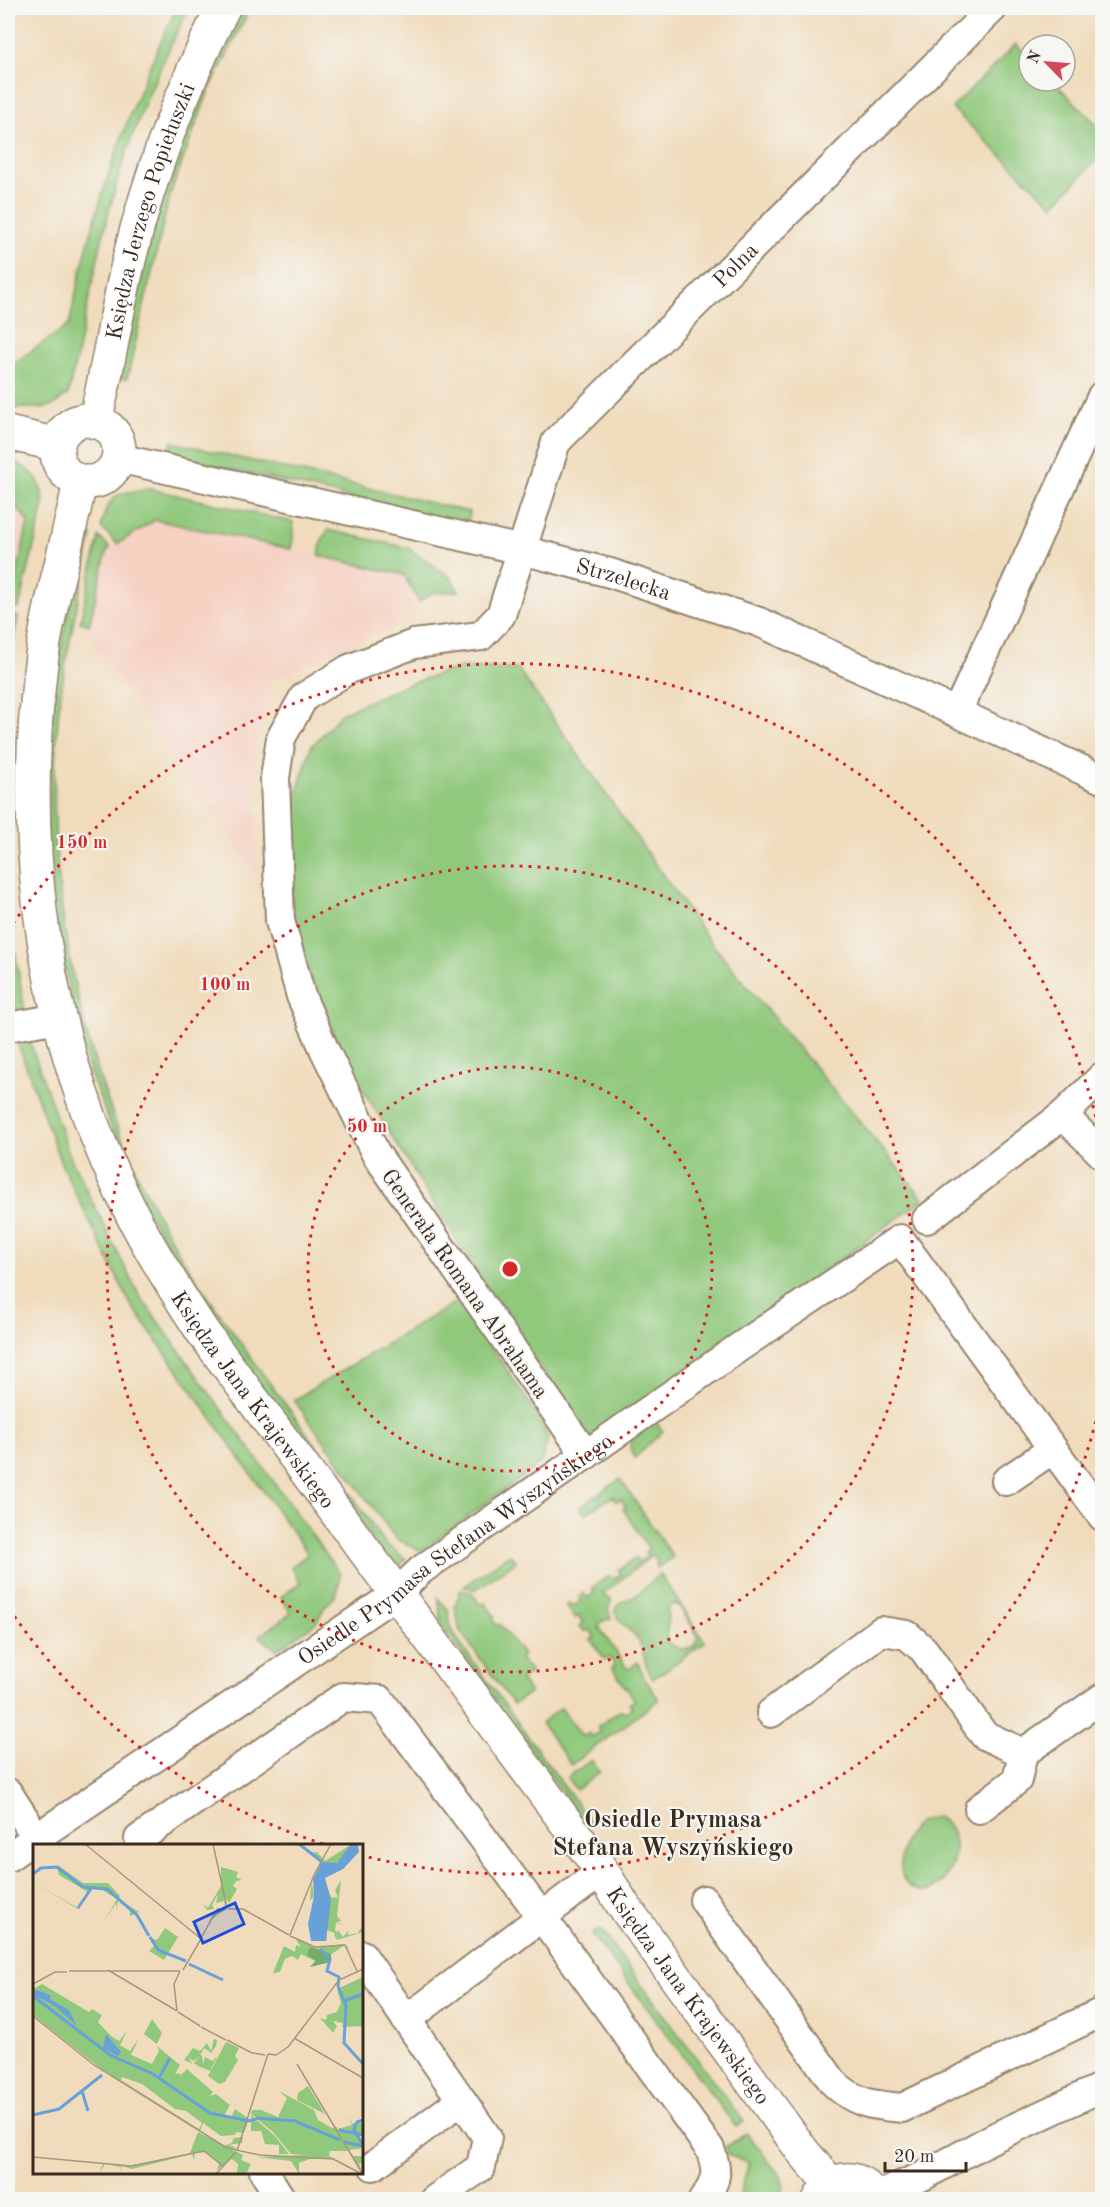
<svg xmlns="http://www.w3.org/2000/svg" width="1110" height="2207" font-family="'Old Standard TT',serif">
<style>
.built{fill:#f6d2c3}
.green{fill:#90c87c;stroke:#66794d;stroke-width:1.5;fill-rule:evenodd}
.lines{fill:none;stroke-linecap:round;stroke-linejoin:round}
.minor-casing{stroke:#96836d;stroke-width:32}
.tertiary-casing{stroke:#96836d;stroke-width:36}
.minor{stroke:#fff;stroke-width:28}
.tertiary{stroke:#fff;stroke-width:33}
.ring{fill:none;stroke:#d62828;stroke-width:3;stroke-dasharray:3 6}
.labels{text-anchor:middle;stroke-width:4.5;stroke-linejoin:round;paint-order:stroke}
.street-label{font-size:22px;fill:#3b2a1e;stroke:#f6f6f2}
.neighbourhood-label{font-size:24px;font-weight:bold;fill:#3b2a1e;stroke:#f6f6f2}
.inset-river{fill:none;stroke:#68a1d7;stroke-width:3}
.inset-road{fill:none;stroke:#a8957d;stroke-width:1.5}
.view{fill:#1d4ed8;fill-opacity:0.15;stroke:#1d4ed8;stroke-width:3}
.inset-edge{fill:none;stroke:#3b2a1e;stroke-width:3}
.centre{fill:#d62828;stroke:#f6f6f2;stroke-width:3}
.ring-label{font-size:18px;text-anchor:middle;font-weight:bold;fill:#d62828;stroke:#f6f6f2;stroke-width:4.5;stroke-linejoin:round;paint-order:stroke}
</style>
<rect width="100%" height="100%" fill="#f6f6f2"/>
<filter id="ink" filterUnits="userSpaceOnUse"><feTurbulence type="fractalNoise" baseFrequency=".0167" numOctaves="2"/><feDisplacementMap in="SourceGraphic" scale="12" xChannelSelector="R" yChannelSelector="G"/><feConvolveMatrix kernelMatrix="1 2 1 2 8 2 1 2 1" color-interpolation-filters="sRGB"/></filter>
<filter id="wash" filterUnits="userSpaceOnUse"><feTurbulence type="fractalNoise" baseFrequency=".008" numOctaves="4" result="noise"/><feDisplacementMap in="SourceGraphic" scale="24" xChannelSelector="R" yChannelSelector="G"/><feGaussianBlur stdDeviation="1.35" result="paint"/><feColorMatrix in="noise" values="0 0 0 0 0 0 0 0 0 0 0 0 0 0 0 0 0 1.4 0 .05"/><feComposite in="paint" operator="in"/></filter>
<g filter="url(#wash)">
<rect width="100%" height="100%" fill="#f0dcbc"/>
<g class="built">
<path d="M8,495L28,522L8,616Z"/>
<path d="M155,520L404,575L419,602L394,626L273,680L255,747L258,879L87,635L107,550Z"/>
</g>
<g class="green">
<path d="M177,8H189C157,71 128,138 110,207C94,269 83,332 68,394L54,405L43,408H8V367L69,325C91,215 127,108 177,8Z"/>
<path d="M241,8H250L208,93L170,194L127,379L119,378C134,316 146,253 163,192C182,128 210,66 241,8Z"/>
<path d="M1016,44L1029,58V81H1053L1102,130V154L1053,206L952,108Z"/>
<path d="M172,442L470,512L467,525L169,455Z"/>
<path d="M8,459C33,471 41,475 44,505L19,608L10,607L28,522L8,495Z"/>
<path d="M146,488L293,522L294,532L291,549L155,520L117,544L101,527C104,513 109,495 127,492C135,491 139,493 146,488Z"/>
<path d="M328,530L408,548L450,577L459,591L432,593L419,602L404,575L320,556L319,555L322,540Z"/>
<path d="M85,533L92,535C80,592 66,650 59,708C40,887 82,1085 172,1241C199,1287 231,1329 262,1373C304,1429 346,1486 385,1543L406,1559L399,1566L379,1548L206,1310L141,1201L91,1076L75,1020L63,960L52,891L48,830L52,707L60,651Z"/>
<path d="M99,537L110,548L107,550L89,625L80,622Z"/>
<path d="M8,614L18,617L12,645L8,696Z"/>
<path d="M461,667L518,669L708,939L924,1199L590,1441L498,1306L359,1084L335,1037L313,985L290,904L295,799L311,747L342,713L403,686Z"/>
<path d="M8,909L26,1018L15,1012L8,966Z"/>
<path d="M29,1039L71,1159L139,1295L340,1574L338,1590L333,1599L325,1606L317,1622L277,1650L259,1636L291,1613L281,1597L300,1583L291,1567L308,1554L130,1303L62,1166L17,1041Z"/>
<path d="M459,1300L537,1414L548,1438L541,1463L421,1551L396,1539L294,1400Z"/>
<path d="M651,1422L656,1423L663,1431L635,1458L630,1448L632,1436Z"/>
<path d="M620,1479L673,1557L657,1568L656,1558L653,1555L602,1594L612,1600L608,1608L611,1620L607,1619L600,1623L599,1627L626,1667L629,1669L638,1662L643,1676L659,1700L571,1765L541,1723L561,1708L583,1737L589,1733L592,1737L600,1731L597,1727L621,1710L624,1713L632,1708L629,1704L635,1700L612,1668L615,1665L609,1657L605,1660L591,1640L595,1637L589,1629L585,1632L580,1626L584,1623L579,1616L575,1618L566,1606L570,1603L573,1607L581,1601L579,1597L584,1593L587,1598L595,1592L592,1588L609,1576L613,1579L621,1574L618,1570L636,1558L639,1562L648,1556L645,1552L649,1549L623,1509L626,1507L621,1499L616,1501L613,1496L585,1514L580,1507Z"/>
<path d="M510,1554L516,1561L475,1590L464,1586Z"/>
<path d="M660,1574L705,1642L653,1679C644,1668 645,1652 638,1639C631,1629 617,1623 615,1610C619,1599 630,1601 638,1594C646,1588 651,1580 660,1574ZM671,1604L679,1605L698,1636C695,1655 678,1650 667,1642L668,1608Z"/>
<path d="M461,1589L472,1593L481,1606L485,1603L495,1617L493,1620L497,1626L500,1624L523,1655L520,1658L531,1672L521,1680L530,1693L513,1704L460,1631L455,1606Z"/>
<path d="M438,1598L448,1609L451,1628L461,1645L591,1823L585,1824L442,1627Z"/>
<path d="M591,1760L600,1772L576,1790L567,1778Z"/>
<path d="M937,1817C973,1835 949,1899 917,1890C894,1884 900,1848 909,1833C915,1823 926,1818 937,1817Z"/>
<path d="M600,1929L744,2122L736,2127L592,1934Z"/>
<path d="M747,2133L781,2177L784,2188L779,2199H739L749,2162L730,2156L725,2147Z"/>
</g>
</g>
<g filter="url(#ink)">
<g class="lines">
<g class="minor-casing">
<g id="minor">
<path id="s1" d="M118,458L522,550L610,573L759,622L1102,779"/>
<path d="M957,712L1102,396"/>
<path d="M8,1027L59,1018"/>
<path d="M1063,1115L1102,1154"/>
<path d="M927,1219L1063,1115L1102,1077"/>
<path id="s2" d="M586,1455L376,1154L325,1051L301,996L280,921L275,778L281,738L304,697L349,669L414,644L481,636L501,615L556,442L993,8"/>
<path d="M1006,1481L1053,1449L1102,1516"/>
<path d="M771,1713L881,1631L907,1635L924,1650L984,1735L1023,1753"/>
<path d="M8,1793L42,1846"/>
<path d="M979,1809L1017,1780L1023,1753L1102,1698"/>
<path d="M143,1846L139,1839L343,1697L380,1700L542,1917L710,2149C718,2171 718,2180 703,2200"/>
<path id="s3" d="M8,1857L396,1594L421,1570L741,1346L900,1239L1053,1449"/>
<path d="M704,1900L833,2082C855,2104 873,2105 902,2108L1102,2012"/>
<path d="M362,1955L487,2137L481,2167L434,2200"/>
<path d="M406,2020L602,1871"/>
<path d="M373,2166L461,2100"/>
<path d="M264,2172L282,2200"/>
<path d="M875,2197L923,2176L993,2138L1102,2087"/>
</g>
</g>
<g class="tertiary-casing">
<g id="tertiary">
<circle cx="88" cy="451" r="31"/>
<path id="s4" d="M95,422C108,368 116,314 129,260C150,173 183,87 223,8"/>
<path d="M8,433L58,445"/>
<path id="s5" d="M80,481C68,545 47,607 40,672C19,862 45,1043 132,1214C153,1255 177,1293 202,1331L602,1871L623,1905L804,2153L831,2184"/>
<path d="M819,2200C832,2174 863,2172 875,2200"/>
</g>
</g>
<use href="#minor" class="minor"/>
<use href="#tertiary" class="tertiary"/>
</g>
</g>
<g class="ring">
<circle cx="510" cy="1269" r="202"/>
<circle cx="510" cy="1269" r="403"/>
<path d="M1102 1395A605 605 0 0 1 364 1856M323 1844A605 605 0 0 1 8 1607M8 931A605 605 0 0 1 1102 1143"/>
</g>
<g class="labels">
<g class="street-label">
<text dy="8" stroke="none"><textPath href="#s4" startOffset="218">Księdza Jerzego Popiełuszki</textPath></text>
<text dy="8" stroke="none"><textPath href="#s2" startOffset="1503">Polna</textPath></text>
<text dy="8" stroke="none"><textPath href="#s1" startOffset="520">Strzelecka</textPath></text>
<text transform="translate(466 1283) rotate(55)" y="8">Generała Romana Abrahama</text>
<text dy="8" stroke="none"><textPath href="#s5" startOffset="975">Księdza Jana Krajewskiego</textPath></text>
<text dy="8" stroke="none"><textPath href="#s3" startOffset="543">Osiedle Prymasa Stefana Wyszyńskiego</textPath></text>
<text dy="8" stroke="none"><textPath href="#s5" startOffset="1713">Księdza Jana Krajewskiego</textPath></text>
</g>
<g class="neighbourhood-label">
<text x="673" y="1827">Osiedle Prymasa<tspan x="673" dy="28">Stefana Wyszyńskiego</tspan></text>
</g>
</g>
<g transform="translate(33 1844)">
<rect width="330" height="330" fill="#f0dcbc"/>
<path d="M265,0L277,9L284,8L292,17L319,0L310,15L299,21L289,18L279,39L281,52L277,57L278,42L287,18ZM26,22L50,39H75L87,52L85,55L106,68L97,72V66L85,57L83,66V59L70,79L84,55L66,44H60L45,65L0,38L45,64L55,48L26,31L24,24L9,25L0,31L7,23ZM188,23L205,28L203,33L209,36L203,37L200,42L204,45L196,59L191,52L193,64L175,79L184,64H192L191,57L183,59L185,50L179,61L181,65L174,66L170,60L175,64L188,42ZM308,36L304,72L308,77L303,78L311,81L303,79L302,86L304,88L303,94L305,86L310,93L315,87V91L325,89L328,84L330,88L304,96L301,91L302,89L293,86L294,97L291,87L298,56L294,42L298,53L305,54L302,46ZM132,84L145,93L131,116L116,107L121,102L117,94L124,96ZM262,94L283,104L310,100L314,102L317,108L312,101L297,111L298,118H287L277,123L282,117L268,110L265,116L259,112L252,115L247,128L240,129L251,102L262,108L263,101L268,103ZM330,133V182L309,183L310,179L300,177L304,182L300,189L287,174L293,176L294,171L304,168L308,159L304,145ZM9,140L56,168L59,165L69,171L65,178L78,192L86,197L94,187L87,201L97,207L106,194L98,211L119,220L126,207L124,202L147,221L142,230L148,229L146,233L154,225L180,248L177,252L183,250L197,261L191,272L198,273L202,265L216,275L211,289L203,288L201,294L210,293L209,299L195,301L202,303L200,306L207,302L201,307L190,301L67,224L0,171V151L9,156L12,153L10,156L18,161L21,157L17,156L18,151L0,145ZM89,233L109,240L142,265L153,267L169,279L166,285L88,236ZM170,279L188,292L202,291L199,299L191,302L167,287ZM119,175L129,189L124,200L111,190ZM181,195L184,196L183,202L178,209L171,204L168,210L165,208L169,212L170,220L172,213L180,217L183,213H184L177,227L166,222L175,229L161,219L167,212L161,217L155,214L160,220L151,216L160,204L167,207L174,199L178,207ZM193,198L206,204L202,212L205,216L192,238L186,240L175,232ZM275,242L292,270L264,256L265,249ZM246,247L281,266L285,276L299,284L303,283L301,279L304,284V285L319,281L315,271L319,279H330V291H324L330,304L316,306L320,312H330V319H326L329,328L303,315H277L266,319V330L258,317L224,313L272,311L258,310L240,288L218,270L219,266H228L245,273L254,254ZM297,307H316L329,328L296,312ZM218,271L242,292L256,310H246V301L232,300L228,287H218ZM165,288L210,311L208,316L218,320L213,330H204L205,320L199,315L184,326L186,320L173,308L162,309L161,316L159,310L99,325L89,322L86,330L88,323L72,320L66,330L70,320L0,315L97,322L157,309Z" fill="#90c87c" fill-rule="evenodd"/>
<path d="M277,103L298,110V118L277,123L283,117L274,111Z" fill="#74ac6c"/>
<path d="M318,0H325L326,8L310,25L292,34L298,56L293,97H278L275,80L281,52L280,35L289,18L304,19ZM1,145L18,151L17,155L36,166L44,182L23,163L0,151ZM73,190L88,208L85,212L70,204Z" fill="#68a1d7"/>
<path class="inset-river" d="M266,0L288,17M0,30L8,24L24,23L50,43L74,45L104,71L116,92M45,64L59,43M117,93L125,106L153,117M287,105L297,115L294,127L306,133L305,142L313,162L311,199L330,220M156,120L190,136M0,152L77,211L120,230L177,269L216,277L223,275M311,157L330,150M126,234L137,214M49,247L55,267M0,271L26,265L69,231M223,274L262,277L307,296M330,276L324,278L321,285L330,302M306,286L330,291M311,298L330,302"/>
<path class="inset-road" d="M52,0L167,94M180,0L194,64M195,65H210L256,91M257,91L281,31L298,0M257,92L282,103L312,101L324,127M168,94L181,71L193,65M75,126L144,167M150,126L168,95M36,127H147M0,140L22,128H34M144,167L141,140L147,127M145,168L167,182M0,172L61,221L194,304L227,311L300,315L329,330M168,183L193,196M261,194L330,234M194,196L219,209L232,211M235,210L243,211L255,203L306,136L330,125M264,220L329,329M204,307L235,210M0,313L98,322L171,307L190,322M183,330L203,308"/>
<path class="view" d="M202,59L211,80L170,99L161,78Z"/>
<rect width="330" height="330" class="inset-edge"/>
</g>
<circle cx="510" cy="1269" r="9" class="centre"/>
<g class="ring-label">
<text x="82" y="848">150 m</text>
<text x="225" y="990">100 m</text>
<text x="367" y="1132">50 m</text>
</g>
<rect width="1110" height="2207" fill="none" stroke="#f6f6f2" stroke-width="30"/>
<g transform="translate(1047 63) rotate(295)"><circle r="28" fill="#f6f6f2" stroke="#aba49d" stroke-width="1.5"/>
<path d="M0-4.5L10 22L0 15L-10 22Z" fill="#d1495b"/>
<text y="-9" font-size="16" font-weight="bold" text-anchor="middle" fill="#3b2a1e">N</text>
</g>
<path d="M885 2162v9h81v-9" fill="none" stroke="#3b2a1e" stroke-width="3"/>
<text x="894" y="2162" font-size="18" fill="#3b2a1e" stroke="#f6f6f2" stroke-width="4.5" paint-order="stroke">20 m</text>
</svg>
